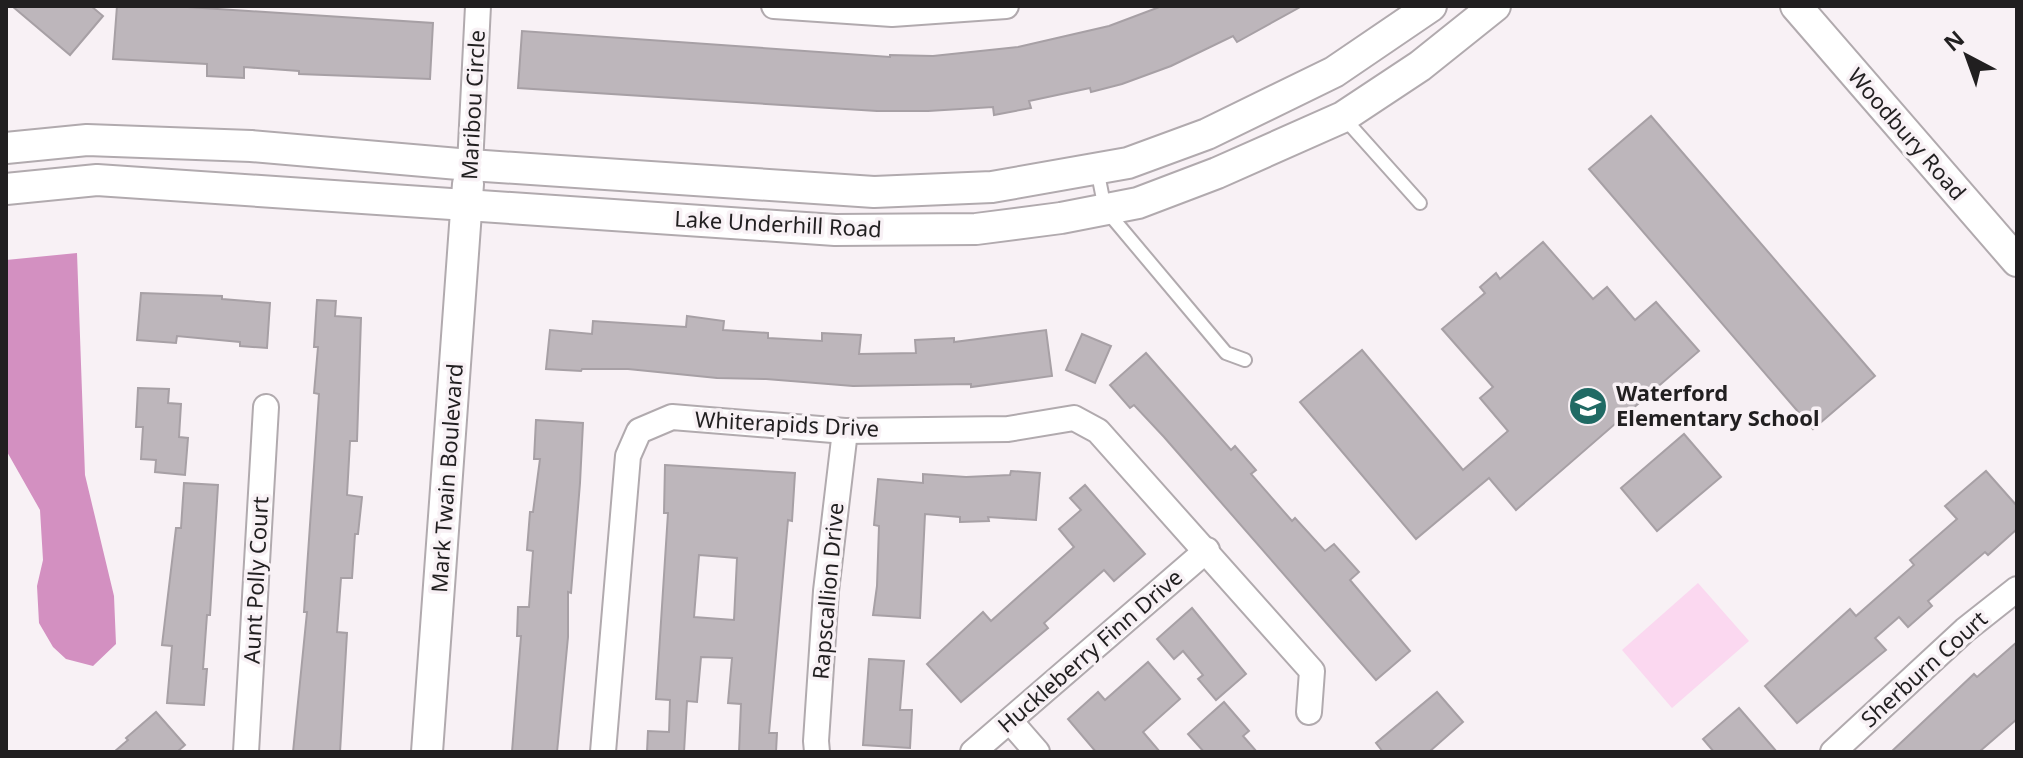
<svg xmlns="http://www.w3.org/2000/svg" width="2023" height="758" font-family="'Noto Sans',sans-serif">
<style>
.green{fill:#fbd8f0}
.water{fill:#d390c1}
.building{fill:#bdb6bb;stroke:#a7a0a5;stroke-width:2;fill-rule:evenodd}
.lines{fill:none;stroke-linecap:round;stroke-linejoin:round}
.service-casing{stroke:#b1aaae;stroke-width:16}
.minor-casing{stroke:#b1aaae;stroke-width:28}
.tertiary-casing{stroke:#b1aaae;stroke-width:34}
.service{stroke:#fff;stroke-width:12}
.minor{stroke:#fff;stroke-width:24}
.tertiary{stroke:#fff;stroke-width:30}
.labels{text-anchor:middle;stroke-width:7;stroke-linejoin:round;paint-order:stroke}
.street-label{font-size:22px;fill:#211f20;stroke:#f8f1f5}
.poi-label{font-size:22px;font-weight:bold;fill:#211f20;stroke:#f8f1f5;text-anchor:start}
</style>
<rect width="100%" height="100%" fill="#f8f1f5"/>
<path class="green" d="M1698,583L1749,641L1672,708L1622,650Z"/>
<path class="water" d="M77,253L85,475L114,596L116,644L93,666L66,659L53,647L39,623L37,586L43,560L40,510L6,450V260Z"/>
<g class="building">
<path d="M12,6H91L103,16L70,55Z"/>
<path d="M117,6H172L433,23L430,79L299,74V71L244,67V78L207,76V64L113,59Z"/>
<path d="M1162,6H1302L1237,42L1233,36L1171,66L1122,84L1091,92L1090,88L1029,101L1031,108L994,115L993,107L928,111H877L518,88L522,31L890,57V55L933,56L1018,47L1109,26Z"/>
<path d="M1651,116L1875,376L1813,429L1589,169Z"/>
<path d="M1543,242L1593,299L1607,287L1635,320L1656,302L1699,351L1516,510L1489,478L1416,539L1300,402L1362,350L1463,470L1508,431L1480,398L1493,387L1442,329L1485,293L1480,287L1496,273L1500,279Z"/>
<path d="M141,293L222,296V299L270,303L267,348L240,346V342L177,336L176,343L137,340Z"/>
<path d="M317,300L336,301L335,316L361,318L357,441H350L347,495L362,497L358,534H355L352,578H341L337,632L347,633L340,752H293L307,612H304L319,394L314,393L318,347H314Z"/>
<path d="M687,316L724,321L723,330L768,333V338L822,341V333L861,335L859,354L916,353L915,340L954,338V342L1046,330L1052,376L971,387V384L853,386L766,379L717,378L628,369H582L581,371L546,369L550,330L592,334L593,321L686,327Z"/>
<path d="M1082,334L1111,346L1095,383L1066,370Z"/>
<path d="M1146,353L1231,450L1235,446L1256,470L1251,474L1292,521L1295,518L1325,551L1334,544L1359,572L1350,580L1410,651L1376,680L1164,437L1134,405L1130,408L1110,385Z"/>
<path d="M138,388L169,389L168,403L181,404L179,437L188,438L185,475L155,472L156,460L141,459L143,427H136Z"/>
<path d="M536,420L583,423L580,483L571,593L568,592V637L557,752H512L521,636H517L518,607H529L533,551L527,550L530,512H533L540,459H534Z"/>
<path d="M1684,434L1721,477L1657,531L1621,488Z"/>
<path d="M665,465L795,473L792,521L788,520L769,733H777L776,752H739L741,704L728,703L732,658L701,657L697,702L687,701L684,752H647L648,731L669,732L670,700L656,699L668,513H664ZM699,555L737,558L734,620L694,617Z"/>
<path d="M1011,471L1040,473L1036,520L988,517L989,521L960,522V517L925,514L920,618L873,615L877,586L879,526L874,525L878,479L923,483V474L966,477L1010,475Z"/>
<path d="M1986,471L2017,506V529L1988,555L1985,552L1928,601L1932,606L1908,627L1899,617L1875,638L1886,650L1797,723L1765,686L1850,609L1856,616L1914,565L1910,560L1957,519L1945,506Z"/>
<path d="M184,483L218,485L210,615H207L203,669H207L204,705L167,703L172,646L162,645L176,528H181Z"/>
<path d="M1085,485L1145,554L1114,581L1104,570L1044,623L1048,628L961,702L927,664L983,612L991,621L1074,547L1059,529L1081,510L1070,498Z"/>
<path d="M1192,608L1246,674L1216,700L1198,679L1203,675L1183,651L1174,659L1157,639Z"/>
<path d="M2017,642V719L1979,752H1891L1974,674L1977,677Z"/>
<path d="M869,659L904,661L900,710H912L910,748L863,745Z"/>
<path d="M1148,662L1180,699L1143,732L1160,752H1096L1068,719L1098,692L1105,700Z"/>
<path d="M1437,692L1463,722L1429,752H1383L1376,743Z"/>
<path d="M1224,702L1249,731L1243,736L1257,752H1204L1188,734Z"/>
<path d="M1739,708L1777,752H1714L1703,739Z"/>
<path d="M156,712L185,745L177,752H114L128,740L126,738Z"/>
</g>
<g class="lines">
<g class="service-casing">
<g id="service">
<path d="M1343,117L1420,203"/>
<path d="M1097,169L1105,209L1226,353L1245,360"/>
</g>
</g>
<g class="minor-casing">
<g id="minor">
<path d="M774,6L892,14L1006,6"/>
<path d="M470,165L478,6"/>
<path d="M1010,721L1037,752"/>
<path d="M246,752L266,407"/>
<path d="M603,752L628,456L639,431L672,417L845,431L1008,429L1074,418L1098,431L1312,671L1309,712"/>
<path d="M817,752L816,741L826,591L845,431"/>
<path d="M973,752L1207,550"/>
<path d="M1833,752L1965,630L2017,589"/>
</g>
</g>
<g class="tertiary-casing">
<g id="tertiary">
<path d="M1796,6L2017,261"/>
<path d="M6,148L87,140L251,146L470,165L874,192L992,187L1128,163L1207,134L1334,72L1431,6"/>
<path d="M6,189L97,180L835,230L976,229L1061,218L1138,203L1217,173L1343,117L1420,66L1495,6"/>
<path d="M427,752L468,184"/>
</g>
</g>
<use href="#service" class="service"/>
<use href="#minor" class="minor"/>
<use href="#tertiary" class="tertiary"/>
</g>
<defs>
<g id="school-disc" transform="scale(2)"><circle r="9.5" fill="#206a64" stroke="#f8f1f5"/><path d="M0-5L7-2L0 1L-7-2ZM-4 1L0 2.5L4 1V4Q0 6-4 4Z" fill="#fff"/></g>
</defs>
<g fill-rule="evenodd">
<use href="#school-disc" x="1588" y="406"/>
</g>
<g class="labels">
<g class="street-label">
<text transform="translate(473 105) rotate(-87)" y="8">Maribou Circle</text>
<text transform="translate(1907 134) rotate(49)" y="8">Woodbury Road</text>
<text transform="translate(778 224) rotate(3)" y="8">Lake Underhill Road</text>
<text transform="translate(787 424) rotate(3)" y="8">Whiterapids Drive</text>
<text transform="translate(447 478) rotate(-86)" y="8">Mark Twain Boulevard</text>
<text transform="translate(256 580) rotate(-87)" y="8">Aunt Polly Court</text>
<text transform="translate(828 591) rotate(-85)" y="8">Rapscallion Drive</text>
<text transform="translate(1090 651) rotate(-41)" y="8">Huckleberry Finn Drive</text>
<text transform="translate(1924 669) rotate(-42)" y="8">Sherburn Court</text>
</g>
<g class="poi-label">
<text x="1616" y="401">Waterford<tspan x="1616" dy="25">Elementary School</tspan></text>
</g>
</g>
<rect width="2023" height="758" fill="none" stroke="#211f20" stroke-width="16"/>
<g transform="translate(1967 56) rotate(319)" stroke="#f8f1f5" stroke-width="6" paint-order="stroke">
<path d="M0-6L14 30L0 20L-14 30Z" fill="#211f20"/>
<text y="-12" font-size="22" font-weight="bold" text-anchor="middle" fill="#211f20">N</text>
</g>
</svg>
